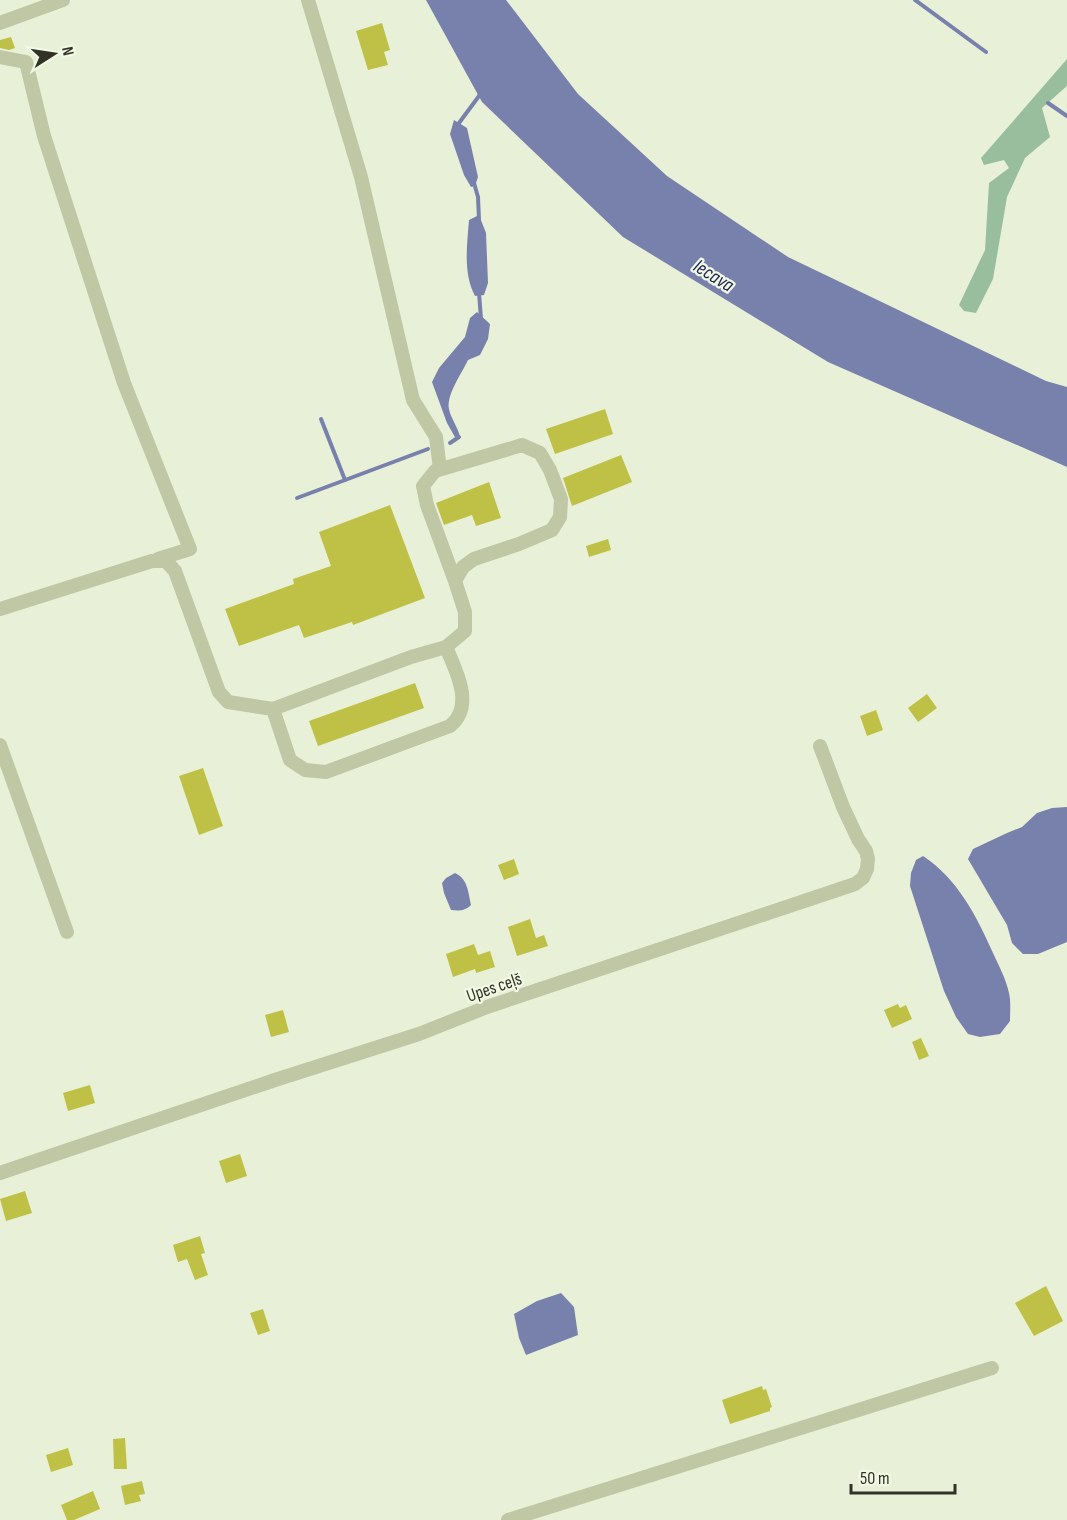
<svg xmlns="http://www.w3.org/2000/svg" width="1067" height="1520" font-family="'Sofia Sans Condensed',sans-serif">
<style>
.green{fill:#99be9e}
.water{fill:#7881ac}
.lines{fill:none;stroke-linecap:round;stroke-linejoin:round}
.stream{stroke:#7881ac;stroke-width:4}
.building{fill:#bec145}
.minor{stroke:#bfc7a5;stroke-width:14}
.labels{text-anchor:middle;stroke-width:4.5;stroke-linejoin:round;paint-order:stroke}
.street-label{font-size:18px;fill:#323326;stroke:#f1f8e4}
.water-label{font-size:20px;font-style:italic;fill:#1d2553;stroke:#f1f8e4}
</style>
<rect width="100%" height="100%" fill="#e8f0d8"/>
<path class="green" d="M1067,59V86L1042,108L1050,137L1025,158L1007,197L993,279L976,313L964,311L959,305L985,250L989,183L1009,168L1004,160L984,165L981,158Z"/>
<g class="water">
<path d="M426,0H506L578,94L667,176L788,257L1046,381L1067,387V467L828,362L623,237L482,102Z"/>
<path d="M454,120L467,128L478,177L475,186L471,187L464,175L450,134Z"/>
<path d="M479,215L486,233L488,283L484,295L475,296C463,273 467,246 469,220Z"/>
<path d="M477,312L490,324L488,339L480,355L468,360C462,373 446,395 449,409C451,419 458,427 460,437L456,439L447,423L432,382L439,368L465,337L470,318Z"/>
<path d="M1067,807V942L1038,954H1023L1012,943L1007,925L968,859L973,849L1007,833L1022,827L1037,813L1052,808Z"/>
<path d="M923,856C958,879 977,917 993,953C999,966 1006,979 1009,993C1011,1001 1010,1012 1010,1021L1000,1034L980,1037L968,1034L956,1017L944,991L910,886L911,873L916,860Z"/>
<path d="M455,873C468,879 468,892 471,905C465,911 459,911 451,910L444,893L442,883L446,878Z"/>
<path d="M561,1293L574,1307L578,1335L526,1355L519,1338L514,1314L537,1301Z"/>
</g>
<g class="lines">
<g class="stream">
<path d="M915,0L986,52"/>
<path d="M1048,103L1067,116"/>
<path d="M459,127V123L479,96L480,93"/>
<path d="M474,183L478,197L479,220"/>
<path d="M479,293L481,319"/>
<path d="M321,419L345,480"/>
<path d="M450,443L459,437"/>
<path d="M297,498L428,449"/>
</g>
</g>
<g class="building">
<path d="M382,23L390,50L384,52L388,65L368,70L356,31Z"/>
<path d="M11,37L15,48L9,50L0,48V40Z"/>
<path d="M605,409L613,434L555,454L546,429Z"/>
<path d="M621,455L632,482L572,506L563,478Z"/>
<path d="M489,482L501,518L476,526L472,515L444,525L436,503Z"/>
<path d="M390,505L425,598L353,625L352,622L304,638L299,625L239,646L225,609L294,584L293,579L331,566L319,532Z"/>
<path d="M608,539L611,550L589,557L586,546Z"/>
<path d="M415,683L424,708L318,746L309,721Z"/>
<path d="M927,694L937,708L918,722L908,708Z"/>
<path d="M876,710L883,730L867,736L860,716Z"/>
<path d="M203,768L223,826L199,835L179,776Z"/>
<path d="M514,859L519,874L504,880L498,865Z"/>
<path d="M530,919L536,938L544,935L548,946L517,956L508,927Z"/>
<path d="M474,944L478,955L490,951L495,967L476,973L475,969L453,977L446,954Z"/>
<path d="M898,1004L900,1008L906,1005L912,1019L892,1028L884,1010Z"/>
<path d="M283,1010L289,1032L271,1037L265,1015Z"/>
<path d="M921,1038L929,1056L919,1060L912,1042Z"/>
<path d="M90,1085L95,1103L68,1111L63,1093Z"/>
<path d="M240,1154L247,1176L226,1183L219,1161Z"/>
<path d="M25,1191L32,1213L6,1221L0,1199Z"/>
<path d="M200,1236L205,1253L201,1254L208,1275L195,1280L187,1259L178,1262L173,1245Z"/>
<path d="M1046,1286L1063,1321L1034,1336L1015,1303Z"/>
<path d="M263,1309L270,1331L258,1335L250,1313Z"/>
<path d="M762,1386L763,1390L766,1389L772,1407L770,1408V1411L730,1424L722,1400Z"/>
<path d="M125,1438L127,1469H114L113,1439Z"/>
<path d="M68,1448L73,1465L51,1472L46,1455Z"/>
<path d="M142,1481L145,1494L139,1495L141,1501L125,1505L121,1486Z"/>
<path d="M93,1491L100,1509L74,1520H67L61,1505Z"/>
</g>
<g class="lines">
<g class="minor">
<path d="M308,0L361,177L413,400L436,437L440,469"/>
<path d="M0,23L63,0"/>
<path d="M0,57L26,62L44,136L124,383L190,549L158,559"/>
<path d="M0,609L152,561H166L175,571L219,692L228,702L273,709L411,657L446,647L465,631V612L455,581L427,505L423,486L435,471L522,445L540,453L550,470L561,499L560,517L552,530L519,544L474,559L463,567L455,581"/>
<path d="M273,709L290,760L305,770L326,772L450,726C475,706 456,671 446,647"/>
<path d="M0,745L67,932"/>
<path d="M0,1173L275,1080L419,1034L487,1007L855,884L863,878L867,869L868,859L866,851L858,839L843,807L820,746"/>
<path d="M508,1520L992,1368"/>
</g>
</g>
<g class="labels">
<g class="street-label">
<text transform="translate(494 987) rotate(-19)" y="6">Upes ceļš</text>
</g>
<g class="water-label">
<text transform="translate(714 275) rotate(32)" y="7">Iecava</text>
</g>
</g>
<g transform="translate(54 54) rotate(78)" stroke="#f1f8e4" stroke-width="4.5" paint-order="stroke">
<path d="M0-4.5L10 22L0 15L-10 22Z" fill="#323326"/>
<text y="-9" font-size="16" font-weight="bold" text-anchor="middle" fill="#323326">N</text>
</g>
<path d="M851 1484v9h104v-9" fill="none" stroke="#323326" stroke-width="3"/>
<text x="860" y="1484" font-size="18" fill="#323326" stroke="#f1f8e4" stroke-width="4.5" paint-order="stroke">50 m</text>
</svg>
